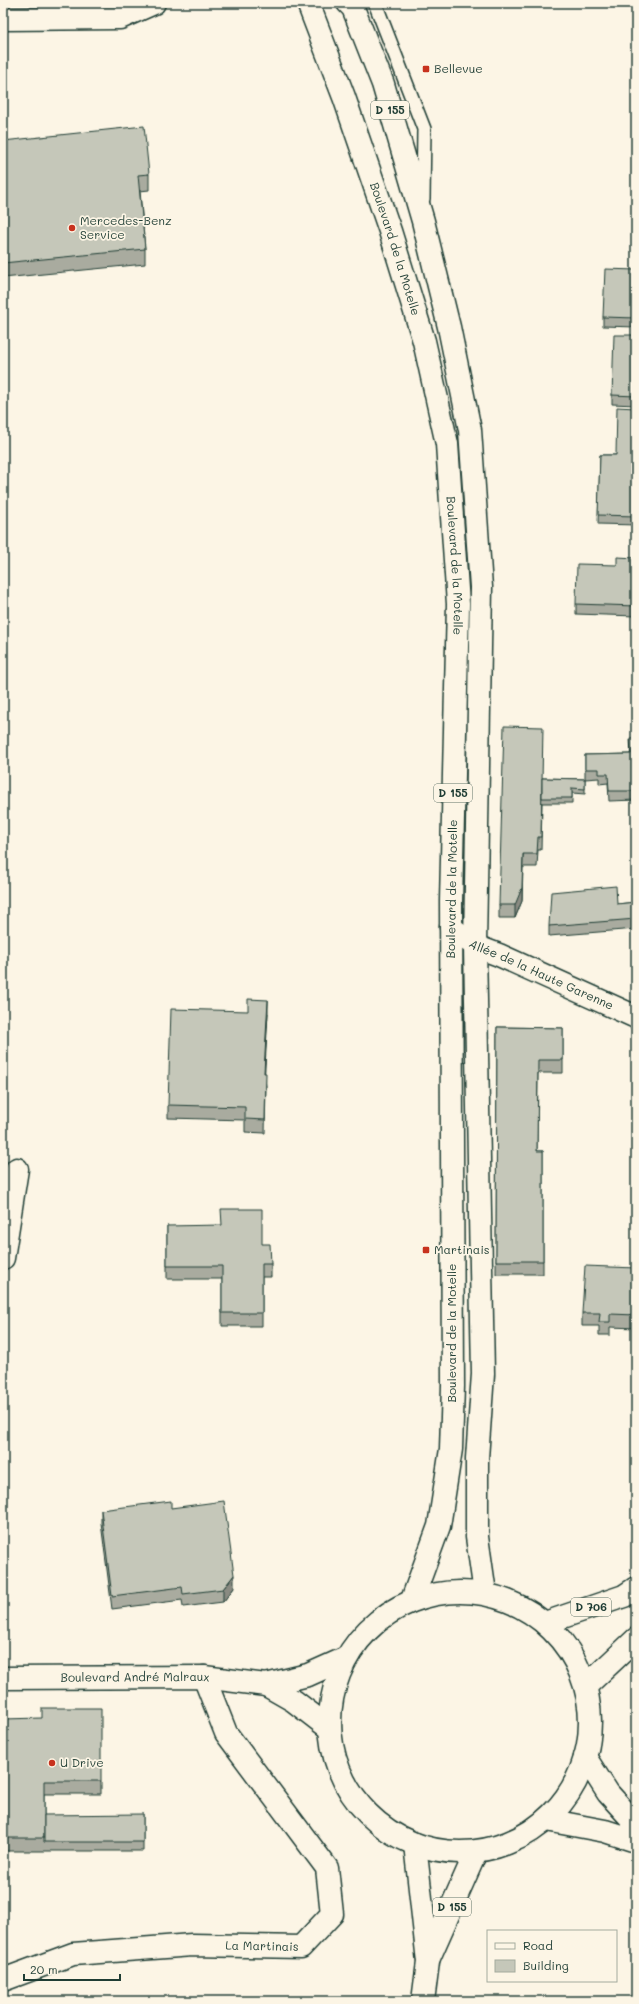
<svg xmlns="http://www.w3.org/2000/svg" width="639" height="2004" font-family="Mali,sans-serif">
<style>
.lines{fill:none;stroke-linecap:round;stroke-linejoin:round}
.service-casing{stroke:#1f3d34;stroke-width:16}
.minor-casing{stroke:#1f3d34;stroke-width:25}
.primary-casing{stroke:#1f3d34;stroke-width:25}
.service{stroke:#fcf5e5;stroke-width:13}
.minor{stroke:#fcf5e5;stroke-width:22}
.primary{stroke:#fcf5e5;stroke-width:22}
.wall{fill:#a9ab9f;stroke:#1f3d34}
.shaded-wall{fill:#8a8b82;stroke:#1f3d34}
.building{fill:#c5c7b9;stroke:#1f3d34}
.poi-dot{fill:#c8321e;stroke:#fcf5e5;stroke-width:1.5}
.labels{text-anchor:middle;stroke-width:3.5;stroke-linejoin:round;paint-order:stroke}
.shield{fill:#fcf5e5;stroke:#617469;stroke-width:1}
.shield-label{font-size:11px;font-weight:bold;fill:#1f3d34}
.poi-label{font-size:12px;fill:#1f3d34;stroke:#fcf5e5;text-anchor:start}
.street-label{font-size:12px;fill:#1f3d34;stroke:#fcf5e5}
</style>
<rect width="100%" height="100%" fill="#fcf5e5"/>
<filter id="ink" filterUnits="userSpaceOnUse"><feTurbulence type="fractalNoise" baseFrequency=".025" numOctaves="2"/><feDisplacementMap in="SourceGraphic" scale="8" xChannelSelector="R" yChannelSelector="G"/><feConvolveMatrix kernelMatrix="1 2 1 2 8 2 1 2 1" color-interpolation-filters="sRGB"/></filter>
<g filter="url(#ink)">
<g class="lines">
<g class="service-casing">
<path id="service" d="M375,3L424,129L423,199"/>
</g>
<g class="minor-casing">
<g id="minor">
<path d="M3,19L120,18L154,3"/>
<path id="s1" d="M451,927L475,946L499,955L636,1017"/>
<path d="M3,1258L17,1169"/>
<path id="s2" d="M3,1678L204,1677L266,1685L308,1675L346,1658"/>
<path d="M266,1685L294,1701L329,1728"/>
<path d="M585,1757L608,1793L636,1824"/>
<path d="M552,1821L605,1831L636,1841"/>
<path id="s3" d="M3,1980L73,1954L192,1945L301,1947L332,1914L327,1868L226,1733L204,1677"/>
</g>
</g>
<g class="primary-casing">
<g id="primary">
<path id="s4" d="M308,3L344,97L390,231L424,341L447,444L458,604L451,901L453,1386L451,1449L439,1526L412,1600"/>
<path d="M348,3L353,8L383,84L423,221L449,327L470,430L481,587L475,946L483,1374L477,1458V1537L485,1593"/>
<circle cx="460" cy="1722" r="130"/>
<path d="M545,1623L624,1596L636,1588"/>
<path d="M586,1686L636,1639"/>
<path d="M415,1844L428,1962L423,2001"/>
<path d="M428,1960L476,1852"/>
</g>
</g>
<use href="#service" class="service"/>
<use href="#minor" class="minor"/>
<use href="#primary" class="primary"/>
</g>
<g class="wall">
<path d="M3,141L149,174V190L140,191L145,249V264L3,278Z"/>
<path d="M636,270V327L603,326V317Z"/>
<path d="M636,335V405L612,404V395Z"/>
<path d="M636,408V525L598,524L600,455H616Z"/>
<path d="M636,558V616L576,614V604L617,565Z"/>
<path d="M636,738V800L609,801L608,783L599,784V778L585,779V755L630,754Z"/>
<path d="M542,778L585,779V794L572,793V803H542L541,850H538L537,867H523L522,901L515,918H499V905Z"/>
<path d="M636,902V929L549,936V926L617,904Z"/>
<path d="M268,1013L264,1073L266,1086L265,1133L245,1132V1120L168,1118V1105Z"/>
<path d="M497,1027L563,1028V1073H538L537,1151H543V1274H496Z"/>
<path d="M167,1226L262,1244L271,1264V1277H262V1326H222V1279H167Z"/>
<path d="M636,1268V1328L610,1327V1335H599V1326H582V1313Z"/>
<path d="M171,1508L234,1588L223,1602L183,1607L182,1600L112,1609L101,1523V1510Z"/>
<path d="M3,1719L101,1781V1794H44V1838L143,1814V1851H3Z"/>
</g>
<g class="shaded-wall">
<path d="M523,854L522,901L515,918V905Z"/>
<path d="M268,1000V1013L264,1086V1073Z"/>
<path d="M234,1575V1588L223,1602V1589Z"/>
</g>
<g class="building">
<path d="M144,126L149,174L138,175L145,249L3,263V141Z"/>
<path d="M605,269L636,270V318L603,317Z"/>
<path d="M614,335H636V396L612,395Z"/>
<path d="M617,407L636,408V516L598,515L600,455H616Z"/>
<path d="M617,557L636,558V606L576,604L577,564L617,565Z"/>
<path d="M504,726L543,727L541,837H538L537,854H523L522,888L515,905H499Z"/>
<path d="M630,738H636V791H609L608,774H599V769H585V755L631,754Z"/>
<path d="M542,778L585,779V789L572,788V798H542Z"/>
<path d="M616,886L617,904L636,902V919L549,926L551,892Z"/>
<path d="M248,999L268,1000L264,1073H266L265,1120L245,1119V1107L168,1105L171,1009L248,1011Z"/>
<path d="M497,1027L563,1028V1060H538L537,1151H543V1261H496Z"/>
<path d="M221,1209H262V1244H270L271,1264H262V1313H222V1266H167V1226L222,1225Z"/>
<path d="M585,1266L636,1268V1315L610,1314V1322H599L600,1313H582Z"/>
<path d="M171,1501V1508L224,1501L234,1575L223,1589L183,1594L182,1587L112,1596L101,1510Z"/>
<path d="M42,1708H101V1781H44V1838H3V1719L42,1718Z"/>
<path d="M143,1814V1842H44V1815Z"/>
</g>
</g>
<g class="poi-dot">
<rect x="422" y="65" width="8" height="8" rx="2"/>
<circle cx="72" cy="228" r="4"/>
<rect x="422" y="1246" width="8" height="8" rx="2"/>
<circle cx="52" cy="1763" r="4"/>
</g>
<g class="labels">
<g class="shield">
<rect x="371" y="101" width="38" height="18" rx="3"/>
<rect x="434" y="784" width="38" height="18" rx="3"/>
<rect x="571" y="1598" width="40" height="18" rx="3"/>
<rect x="433" y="1898" width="38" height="18" rx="3"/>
</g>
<g class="shield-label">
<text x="390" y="114">D 155</text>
<text x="453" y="797">D 155</text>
<text x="591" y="1611">D 706</text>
<text x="452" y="1911">D 155</text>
</g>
<g class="poi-label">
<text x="434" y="73">Bellevue</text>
<text x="80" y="225">Mercedes-Benz<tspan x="80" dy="14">Service</tspan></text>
<text x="434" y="1254">Martinais</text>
<text x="60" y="1767">U Drive</text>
</g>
<g class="street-label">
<text dy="4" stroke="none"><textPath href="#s4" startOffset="261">Boulevard de la Motelle</textPath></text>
<text dy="4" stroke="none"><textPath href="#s4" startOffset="585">Boulevard de la Motelle</textPath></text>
<text transform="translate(452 889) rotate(-89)" y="4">Boulevard de la Motelle</text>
<text dy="4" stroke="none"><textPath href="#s1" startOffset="103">Allée de la Haute Garenne</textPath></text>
<text transform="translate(452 1333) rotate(-90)" y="4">Boulevard de la Motelle</text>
<text dy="4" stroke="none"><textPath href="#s2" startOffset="132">Boulevard André Malraux</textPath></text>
<text dy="4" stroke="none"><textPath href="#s3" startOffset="264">La Martinais</textPath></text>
</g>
</g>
<rect width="639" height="2004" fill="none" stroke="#fcf5e5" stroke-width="16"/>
<rect x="8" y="8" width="623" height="1988" fill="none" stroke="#1f3d34" stroke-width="1.5" filter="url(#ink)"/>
<rect x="487" y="1930" width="130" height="52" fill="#fcf5e5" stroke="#a4ab9e"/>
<rect x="495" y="1943" width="20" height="6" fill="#fcf5e5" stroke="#a4ab9e"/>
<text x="523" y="1950" font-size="12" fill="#1f3d34">Road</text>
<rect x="495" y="1960" width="20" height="12" fill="#c5c7b9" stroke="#a4ab9e"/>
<text x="523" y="1970" font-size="12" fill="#1f3d34">Building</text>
<path d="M24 1974v6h96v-6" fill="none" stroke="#1f3d34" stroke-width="2"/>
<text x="30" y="1974" font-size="12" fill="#1f3d34" stroke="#fcf5e5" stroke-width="3" paint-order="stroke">20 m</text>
</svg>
